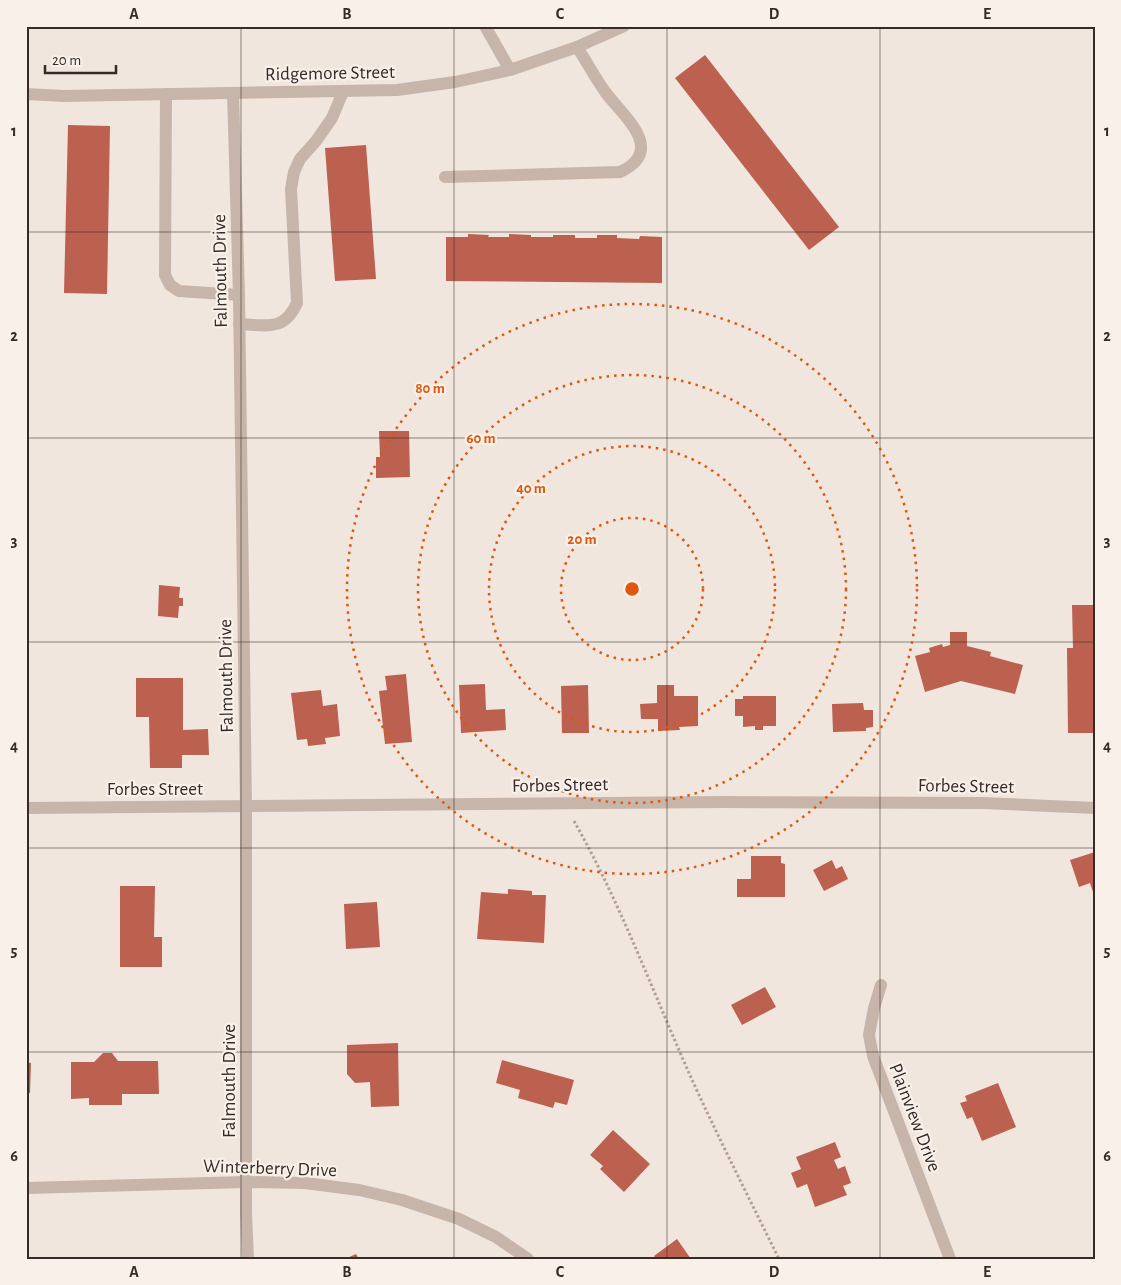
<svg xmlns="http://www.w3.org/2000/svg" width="1121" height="1285" font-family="'Alegreya Sans',sans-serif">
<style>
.building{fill:#bc6050}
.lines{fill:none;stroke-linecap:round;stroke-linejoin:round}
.path{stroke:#b39f94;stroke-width:3;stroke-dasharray:2.5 2.5;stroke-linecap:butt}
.minor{stroke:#c7b5aa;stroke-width:12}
.grid{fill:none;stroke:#352c29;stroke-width:1;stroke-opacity:0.55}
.ring{fill:none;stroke:#df570d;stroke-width:2.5;stroke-dasharray:2.5 5}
.labels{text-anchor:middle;stroke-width:4.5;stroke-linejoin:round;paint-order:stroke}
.street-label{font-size:19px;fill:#352c29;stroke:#f8f0e9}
.centre{fill:#df570d;stroke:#f8f0e9;stroke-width:2.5}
.ring-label{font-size:15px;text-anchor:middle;font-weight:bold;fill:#df570d;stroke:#f8f0e9;stroke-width:4.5;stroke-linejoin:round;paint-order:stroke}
.neatline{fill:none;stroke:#352c29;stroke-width:2}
.grid-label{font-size:16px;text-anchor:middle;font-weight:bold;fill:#352c29}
</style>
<rect width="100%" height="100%" fill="#f0e6dd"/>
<g class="building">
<path d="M705,55L839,227L809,250L675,78Z"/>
<path d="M68,125L110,126L107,294L64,293Z"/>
<path d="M366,145L376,279L335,281L325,148Z"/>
<path d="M468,234L489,235L488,237H509V234L531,235V237H553V235H575V238H597V235H617V238L639,239L640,236L662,237V283L446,281V237H468Z"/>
<path d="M379,431H409L410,477L376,478V457H380Z"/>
<path d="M159,585L180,587L179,598H183V606H179L178,618L158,616Z"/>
<path d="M1072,605H1095V733H1068L1067,648H1073Z"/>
<path d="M950,632H967V646L991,652L990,656L1023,665L1015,694L961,681L925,692L915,656L930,652L929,648L942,644L943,647L950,645Z"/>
<path d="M406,674L412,742L385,744L379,691L387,690L385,676Z"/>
<path d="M136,678H183V730L208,729L209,755H182V768H150L149,717H136Z"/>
<path d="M485,684L486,710L505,709L506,730L461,733L459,685Z"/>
<path d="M588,685L589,733H562L561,686Z"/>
<path d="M657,685H674V696H698V726L679,727L680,730L658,731V719H641L640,704L657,703Z"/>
<path d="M321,690L323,706L337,704L340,736L325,738L326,744L308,746L307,739L297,740L291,693Z"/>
<path d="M743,696H776V726H763V730H755V726L743,727V716H735V699H743Z"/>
<path d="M863,703L864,710H873V727L866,728V731L833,732L832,704Z"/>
<path d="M1095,852V892H1093L1090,883L1079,887L1070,860Z"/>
<path d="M751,856H781V863L785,864V897H737V879H751Z"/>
<path d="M832,860L836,869L842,866L848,879L824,891L813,870Z"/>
<path d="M120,886H155L154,937H162V967H120Z"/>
<path d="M508,889L532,891V895H546L544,943L477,939L481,892L508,894Z"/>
<path d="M377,902L380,947L346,949L344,904Z"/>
<path d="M765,987L776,1007L742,1025L731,1005Z"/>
<path d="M398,1043L399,1106L371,1107L370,1082L355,1083L347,1074V1045Z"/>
<path d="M103,1053H112L118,1061H158L159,1094H122V1105H89V1098L71,1099V1062H94Z"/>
<path d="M502,1060L574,1080L567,1105L555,1102L553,1108L518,1098L520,1090L496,1083Z"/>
<path d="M26,1062L31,1063L30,1093H26Z"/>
<path d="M998,1083L1016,1127L982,1141L972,1117L967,1119L960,1103L967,1101L965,1096Z"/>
<path d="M613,1130L650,1164L624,1192L600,1169L603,1166L590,1155Z"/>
<path d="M835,1142L841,1157L834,1160L838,1169L845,1166L851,1183L843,1186L847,1195L815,1207L807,1184L797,1188L791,1173L801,1169L796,1157Z"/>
<path d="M677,1239L691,1259H656L654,1256Z"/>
<path d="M356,1254L359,1259H345Z"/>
</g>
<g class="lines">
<path class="path" d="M574,821C621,904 654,995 693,1082C720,1141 750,1200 779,1259"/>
<g class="minor">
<path d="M485,26L510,70"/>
<path d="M233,93L239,295L246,807V1213L248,1259"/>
<path d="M26,94L64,96L397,90L455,82L510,70L577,47L624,26"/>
<path d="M166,94L165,275L170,285L179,291L239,295"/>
<path d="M445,177L620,172C666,150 625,118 606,93C595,78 587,62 577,47"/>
<path d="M239,324C266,325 284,332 297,303L291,189L294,172L300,159L316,141L332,118L343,92"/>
<path d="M26,808L725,802L983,803L1095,808"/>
<path d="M881,985L874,1008L869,1035L873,1056L950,1259"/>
<path d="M26,1188L247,1182L305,1183L359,1190L402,1200L459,1219L496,1237L528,1259"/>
</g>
</g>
<path class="grid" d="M241,26V1259M454,26V1259M667,26V1259M880,26V1259M26,232H1095M26,438H1095M26,642H1095M26,848H1095M26,1052H1095"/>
<g class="ring">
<circle cx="632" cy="589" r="71"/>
<circle cx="632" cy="589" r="143"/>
<circle cx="632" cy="589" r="214"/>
<circle cx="632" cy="589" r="285"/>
</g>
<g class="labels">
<g class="street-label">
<text transform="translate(330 72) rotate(-1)" y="7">Ridgemore Street</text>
<text transform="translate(219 271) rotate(-91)" y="7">Falmouth Drive</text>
<text transform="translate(225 676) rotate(-91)" y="7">Falmouth Drive</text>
<text transform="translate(560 784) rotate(-1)" y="7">Forbes Street</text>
<text transform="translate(966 785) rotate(1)" y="7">Forbes Street</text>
<text x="155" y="795">Forbes Street</text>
<text transform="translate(228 1081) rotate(-90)" y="7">Falmouth Drive</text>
<text transform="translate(916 1117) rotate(69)" y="7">Plainview Drive</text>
<text transform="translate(270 1167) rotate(2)" y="7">Winterberry Drive</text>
</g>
</g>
<circle cx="632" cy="589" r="8" class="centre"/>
<g class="ring-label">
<text x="430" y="393">80 m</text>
<text x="481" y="443">60 m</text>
<text x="531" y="493">40 m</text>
<text x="582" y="544">20 m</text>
</g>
<rect width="1121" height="1285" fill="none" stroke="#f8f0e9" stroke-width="55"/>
<path d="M45 65v8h71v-8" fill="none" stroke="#352c29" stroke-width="2.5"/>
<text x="52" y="65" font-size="15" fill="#352c29" stroke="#f8f0e9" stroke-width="4" paint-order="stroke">20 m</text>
<rect x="28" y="28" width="1066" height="1230" class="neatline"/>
<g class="grid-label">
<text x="134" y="19">A</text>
<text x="347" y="19">B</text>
<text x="560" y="19">C</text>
<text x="774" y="19">D</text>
<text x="987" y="19">E</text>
<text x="14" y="136">1</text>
<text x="1107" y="136">1</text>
<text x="14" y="341">2</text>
<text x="1107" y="341">2</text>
<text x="14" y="546">3</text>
<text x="1107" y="546">3</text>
<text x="14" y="751">4</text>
<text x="1107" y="751">4</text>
<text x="14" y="956">5</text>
<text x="1107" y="956">5</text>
<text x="14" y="1161">6</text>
<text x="1107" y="1161">6</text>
<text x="134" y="1277">A</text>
<text x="347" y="1277">B</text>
<text x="560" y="1277">C</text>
<text x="774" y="1277">D</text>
<text x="987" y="1277">E</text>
</g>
</svg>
